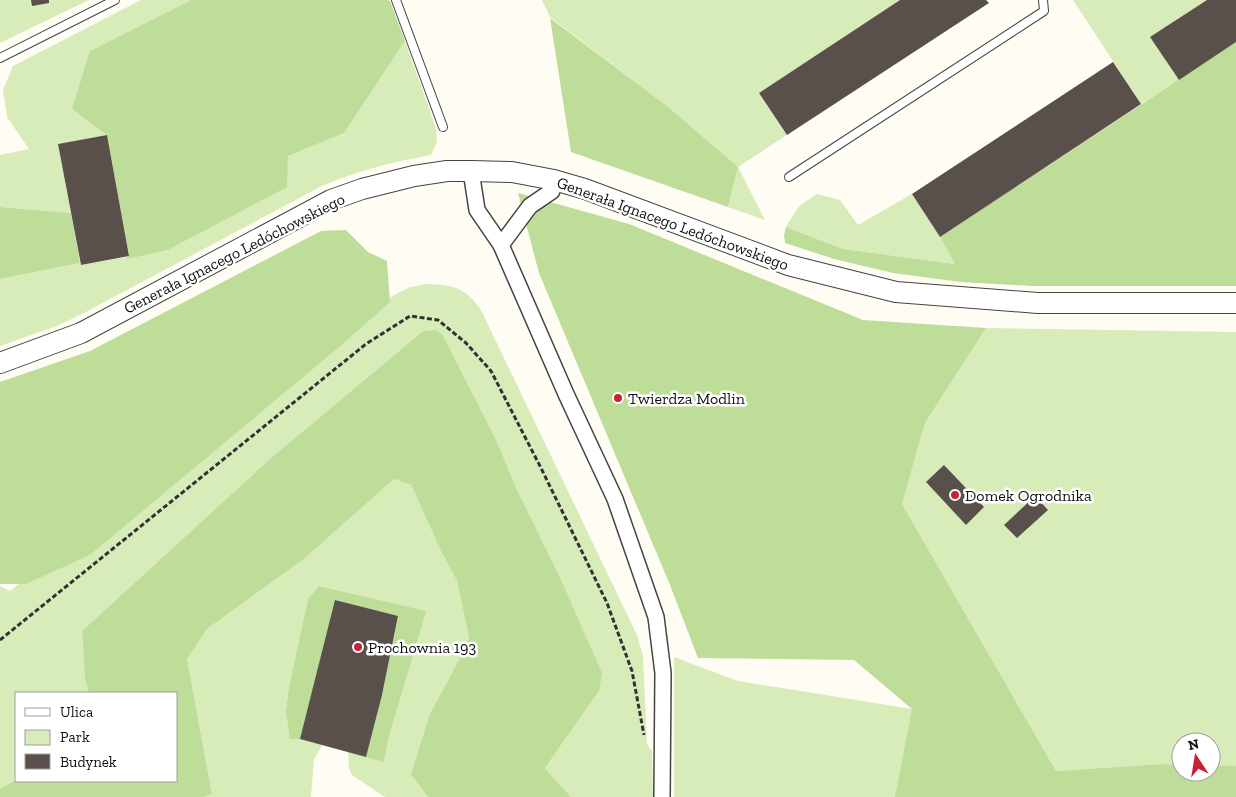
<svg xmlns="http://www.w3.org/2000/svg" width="1236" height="797" font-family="'Zilla Slab',serif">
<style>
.green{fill:#d8ecba;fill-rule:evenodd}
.forest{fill:#bddd99}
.building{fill:#59504c}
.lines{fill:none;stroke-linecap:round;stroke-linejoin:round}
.service-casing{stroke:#434343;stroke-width:10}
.minor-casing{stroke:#434343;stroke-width:18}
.tertiary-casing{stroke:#434343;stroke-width:22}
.path{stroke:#323232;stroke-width:3;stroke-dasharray:5 2.5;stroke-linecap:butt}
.service{stroke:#fff;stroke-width:8}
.minor{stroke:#fff;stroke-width:15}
.tertiary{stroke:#fff;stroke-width:20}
.poi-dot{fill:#c62236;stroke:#fff;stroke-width:2}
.labels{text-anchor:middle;stroke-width:5;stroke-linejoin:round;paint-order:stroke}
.street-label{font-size:16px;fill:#101010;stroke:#fff}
.poi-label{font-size:16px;fill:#101010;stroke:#fff;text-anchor:start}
</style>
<rect width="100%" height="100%" fill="#fffcf3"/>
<g class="green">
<path d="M0,0H89L0,43Z"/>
<path d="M141,0H191L90,51L107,135L58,144L71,213L0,207V155L29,149L7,117L3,90L13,66Z"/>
<path d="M542,0H900L759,93L787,135L738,167L765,220L728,207L738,167L667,106L550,17Z"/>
<path d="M1073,0H1207L1151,37L1179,80L1141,104Z"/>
<path d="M405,41L436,128L437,142L431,155C392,162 356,171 320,187L84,313L57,326L0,346V279L80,263L81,265L127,257V258L168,250L286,187L288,156L344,133Z"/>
<path d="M817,194L840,200L858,225L912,194L940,237L955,264L843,249L786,227L799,206Z"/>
<path d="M427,284C454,285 465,287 481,310L637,635L643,656L647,744L652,751L653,797H571L545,768L599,691L497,442L435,330L423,331L271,458L82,631L85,679L89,693H16V781L0,789V586L10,591L394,295L410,287Z"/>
<path d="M986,328L1236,332V766L1211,765V742H1181V765L1162,764L1056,771L902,504L925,423Z"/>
<path d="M394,479L411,485L441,551L457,581L469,638L411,773L428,797H385L352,775L349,769L348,752L322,745L314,760L311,797H204L212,794L187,659L207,629L304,559ZM319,586L425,611L388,740L384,762L382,695L398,616L335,600L286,711L289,686L308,599Z"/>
<path d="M674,657L738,681L912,709L926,797H674Z"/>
</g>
<g class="forest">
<path d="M191,0H387L390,1L405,41L344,133L288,156L287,187L168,250L127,259V257L129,256L107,135L72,109L90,51Z"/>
<path d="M550,18L667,106L738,167L728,207L571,152Z"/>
<path d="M1236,42V286H1032L960,282L893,273L834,259L785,243L784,235L786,227L843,249L955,264L940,237Z"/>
<path d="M518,193L629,224L863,320L986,328L925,423L902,504L1056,771L1162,764L1181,765V772H1211V765L1236,766V797H895L912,709L854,660L698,658L670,585L539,273Z"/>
<path d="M0,207L71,213L80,263L0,279Z"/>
<path d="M346,230L368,252L387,261L390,302L344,343L90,555L26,584H0V382L90,351L321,231Z"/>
<path d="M435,330L442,334L497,442L517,490L562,582L602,673L599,691L545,768L571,797H428L411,774L430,714L463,653L469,638L457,581L441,551L411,485L394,479L304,559L207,629L187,659L212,794L204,797H0V789L16,780L176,781V693H89L85,679L82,631L271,458L423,331Z"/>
<path d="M319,586L426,611L388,740L384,762L366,757L382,695L398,617L336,600L300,739H290L286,711L289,686L308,599Z"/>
</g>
<g class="building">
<path d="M31,0H49V3L32,6Z"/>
<path d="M900,0H986L989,3L787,135L759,93Z"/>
<path d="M1207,0H1236V42L1179,80L1150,37Z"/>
<path d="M1113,62L1141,104L940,237L912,194Z"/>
<path d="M107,135L129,256L81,265L58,144Z"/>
<path d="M944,465L984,507L966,525L926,482Z"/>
<path d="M1035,496L1048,510L1017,538L1004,525Z"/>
<path d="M335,600L398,616L382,695L366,757L300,739Z"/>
</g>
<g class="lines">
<g class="service-casing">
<g id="service">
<path d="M396,0L443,127"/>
<path d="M0,58L115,0"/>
<path d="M789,177L1044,11L1043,0"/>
</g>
</g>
<g class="minor-casing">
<g id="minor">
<path d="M471,171L477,210L501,245L566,394L615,499L656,617L663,673L662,797"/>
<path d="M501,245L530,206L552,191L554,180"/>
</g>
</g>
<g class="tertiary-casing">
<path id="tertiary" d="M0,363L81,333L331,200L362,189L414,176L447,171H471L512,172L554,180L585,189L788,265L896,292L1038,303H1236"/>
</g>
<path class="path" d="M0,640L366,344L410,316L438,320L466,343L491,371L541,468L607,603L632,671L644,735"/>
<use href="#service" class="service"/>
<use href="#minor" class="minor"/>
<use href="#tertiary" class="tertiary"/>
</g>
<g class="poi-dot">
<circle cx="618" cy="398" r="5"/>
<circle cx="955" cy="495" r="5"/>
<circle cx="358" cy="647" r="5"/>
</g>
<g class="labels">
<g class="street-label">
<text transform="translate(673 223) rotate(20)" y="6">Generała Ignacego Ledóchowskiego</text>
<text transform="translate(234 253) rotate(-27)" y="6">Generała Ignacego Ledóchowskiego</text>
</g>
<g class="poi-label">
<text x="628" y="404">Twierdza Modlin</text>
<text x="965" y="501">Domek Ogrodnika</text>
<text x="368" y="653">Prochownia 193</text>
</g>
</g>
<rect x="15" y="692" width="162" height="90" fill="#ffffff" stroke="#9f9f9f"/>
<rect x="25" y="708" width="25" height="8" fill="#ffffff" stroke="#9f9f9f"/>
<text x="60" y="717" font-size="15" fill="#101010">Ulica</text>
<rect x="25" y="730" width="25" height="15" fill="#d8ecba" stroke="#9f9f9f"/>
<text x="60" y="742" font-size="15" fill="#101010">Park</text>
<rect x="25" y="754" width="25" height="15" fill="#59504c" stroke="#9f9f9f"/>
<text x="60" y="767" font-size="15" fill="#101010">Budynek</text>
<g transform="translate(1196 757) rotate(348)"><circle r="24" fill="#ffffff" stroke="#9f9f9f"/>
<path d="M0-4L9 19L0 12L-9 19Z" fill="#c62236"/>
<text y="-8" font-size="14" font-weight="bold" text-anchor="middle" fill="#101010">N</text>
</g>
</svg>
